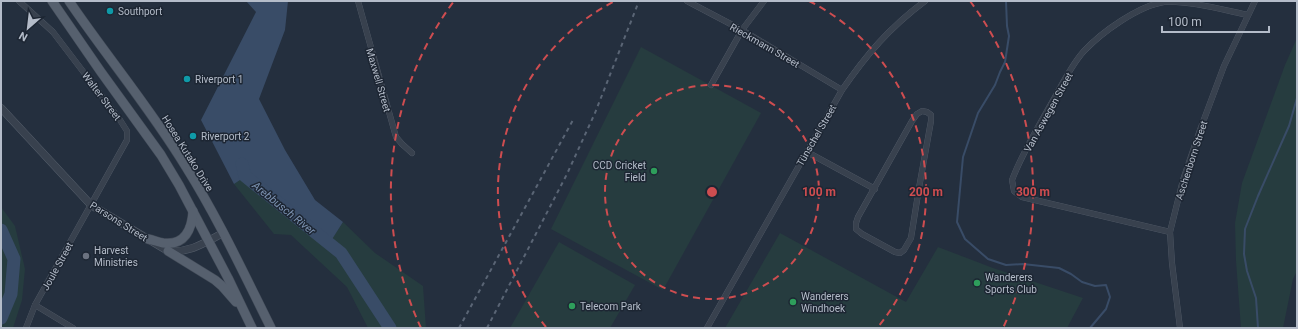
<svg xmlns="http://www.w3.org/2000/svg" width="1298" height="329" font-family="Roboto,sans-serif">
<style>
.green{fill:#263c3f}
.water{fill:#394c67}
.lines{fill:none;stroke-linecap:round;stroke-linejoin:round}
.stream{stroke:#394c67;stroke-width:2}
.river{stroke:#394c67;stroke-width:13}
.minor-casing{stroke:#565f6c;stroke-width:6}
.tertiary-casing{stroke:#565f6c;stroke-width:8}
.primary-casing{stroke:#414a57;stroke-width:10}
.minor{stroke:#38414e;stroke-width:5.5}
.tertiary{stroke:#38414e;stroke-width:7}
.primary{stroke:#56606e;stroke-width:9}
.rail{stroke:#5a6575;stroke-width:2;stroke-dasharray:4 4;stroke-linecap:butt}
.ring{fill:none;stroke:#ce4d50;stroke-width:2;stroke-dasharray:7 5}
.culture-dot{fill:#0f9aa8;stroke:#1d2633;stroke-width:1.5}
.leisure-dot{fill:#2e9e5b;stroke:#1d2633;stroke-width:1.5}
.worship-dot{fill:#6b7280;stroke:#1d2633;stroke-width:1.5}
.labels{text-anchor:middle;stroke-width:3;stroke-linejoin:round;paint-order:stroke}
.poi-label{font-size:10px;fill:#b4bcc9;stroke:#1d2633;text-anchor:start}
.street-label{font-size:10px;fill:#b4bcc9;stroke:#1d2633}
.water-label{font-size:11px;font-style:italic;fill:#7c92b1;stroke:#1d2633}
.centre{fill:#ce4d50;stroke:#1d2633;stroke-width:2}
.ring-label{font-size:12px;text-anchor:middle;font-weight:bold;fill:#ce4d50;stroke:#1d2633;stroke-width:3;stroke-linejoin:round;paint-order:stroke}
</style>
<rect width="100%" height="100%" fill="#242f3e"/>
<g class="green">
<path d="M1297,38V271L1293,279L1283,328H1241L1236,261L1235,223L1242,183L1285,65Z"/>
<path d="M641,47L761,113L663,290L551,229Z"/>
<path d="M245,176L329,243L343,222L375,253L423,286L426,328H368L347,287L291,235L274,234L234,184Z"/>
<path d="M1,207L15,226L25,269L22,300L13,328H1Z"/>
<path d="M780,233L906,302L938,247L993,268L1083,298L1067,328H725Z"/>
<path d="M559,242L635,285L610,328H510Z"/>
</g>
<path class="water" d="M246,1H288L285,30L259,99L285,150L315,200L343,222L329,244L246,176L234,184L201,120L256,12Z"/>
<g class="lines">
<g class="stream">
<path d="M1006,1L1007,26L1009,36L1005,62L1000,72L995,85L978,113L963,157L957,222L965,239L988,259L1006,265L1023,264L1059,268L1071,274L1082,282L1095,286L1106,285L1110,297L1106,309L1090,328"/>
<path d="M1258,328L1256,298L1247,271L1244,254L1245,229L1258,196L1289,126L1297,98"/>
</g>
<g class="river">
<path d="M242,164L245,176L341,253L390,328"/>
<path d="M1,230L14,259L11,294L1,318"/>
</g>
<g class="minor-casing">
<g id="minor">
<path d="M19,1L53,32L120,120L127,131V140L35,305L26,328"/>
<path d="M358,1L396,137L402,144L412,153"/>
<path d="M687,1L742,30L842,90"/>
<path d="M711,85L742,30L764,1"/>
<path d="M922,111L927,112L931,115V121L919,188L911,238L904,250L900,253L895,252L862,234L856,229V223L858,217L912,121L917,114Z"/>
<path d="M807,152L875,189"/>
<path d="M1170,232L1022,197L1014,191L1012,180L1014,175C1025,148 1041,122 1055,97C1063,82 1073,63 1084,51C1102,32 1138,6 1164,2C1187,0 1224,10 1248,15"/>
<path d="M35,305L73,328"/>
<path d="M707,328L842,90C867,54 889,28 925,1"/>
<path d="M1180,328L1172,263L1170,232L1183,180L1200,130L1224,66L1255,1"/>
</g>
</g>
<g class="tertiary-casing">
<path id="tertiary" d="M1,108L91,205L168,251C190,253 204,243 223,233"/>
</g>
<g class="primary-casing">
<g id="primary">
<path d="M52,1L101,72L161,155L179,185L228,278L252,328"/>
<path d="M69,1C107,57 151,109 186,167C218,218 244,274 271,328"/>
<path d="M148,239C153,240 158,242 163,243C185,246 192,229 193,211"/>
<path d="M168,251L215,280L222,286L236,302"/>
</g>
</g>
<use href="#minor" class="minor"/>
<use href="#tertiary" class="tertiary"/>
<use href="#primary" class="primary"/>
<g class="rail">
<path d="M459,328L573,120"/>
<path d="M487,328L567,174L595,113L639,1"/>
</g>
</g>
<g class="ring">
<circle cx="712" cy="192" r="107"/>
<path d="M546 327A214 214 0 0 1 615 1M809 1A214 214 0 0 1 878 327"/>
<path d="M421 328A321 321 0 0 1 454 1M970 1A321 321 0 0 1 1003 328"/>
</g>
<g class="culture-dot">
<circle cx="110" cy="11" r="4"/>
<circle cx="187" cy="79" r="4"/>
<circle cx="193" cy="136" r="4"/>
</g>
<g class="leisure-dot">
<circle cx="654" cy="171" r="4"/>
<circle cx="977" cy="283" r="4"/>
<circle cx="793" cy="302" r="4"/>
<circle cx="572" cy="306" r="4"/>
</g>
<circle class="worship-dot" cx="86" cy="256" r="4"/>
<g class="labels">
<g class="poi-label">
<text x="118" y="15">Southport</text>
<text x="195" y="83">Riverport 1</text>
<text x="201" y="140">Riverport 2</text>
<text x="646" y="169" text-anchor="end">CCD Cricket<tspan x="646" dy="12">Field</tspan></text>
<text x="94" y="254">Harvest<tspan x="94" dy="12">Ministries</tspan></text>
<text x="985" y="281">Wanderers<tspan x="985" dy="12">Sports Club</tspan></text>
<text x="801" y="300">Wanderers<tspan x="801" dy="12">Windhoek</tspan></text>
<text x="580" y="310">Telecom Park</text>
</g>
<g class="street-label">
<text transform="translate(765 45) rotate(30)" y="4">Rieckmann Street</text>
<text transform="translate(379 80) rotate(74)" y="4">Maxwell Street</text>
<text transform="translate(102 96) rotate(53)" y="4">Walter Street</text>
<text transform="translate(1048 112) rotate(-61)" y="4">Van Aswegen Street</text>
<text transform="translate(816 135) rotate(-60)" y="4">Tünschel Street</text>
<text transform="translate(188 153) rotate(58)" y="4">Hosea Kutako Drive</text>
<text transform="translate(1191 160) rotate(-72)" y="4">Aschenborn Street</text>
<text transform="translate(119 221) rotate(32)" y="4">Parsons Street</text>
<text transform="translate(57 266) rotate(-61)" y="4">Joule Street</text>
</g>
<g class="water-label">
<text transform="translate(284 208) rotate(39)" y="4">Arebbusch River</text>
</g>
</g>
<circle cx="712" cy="192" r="6" class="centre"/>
<g class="ring-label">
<text x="819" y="196">100 m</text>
<text x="926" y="196">200 m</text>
<text x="1033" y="196">300 m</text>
</g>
<rect width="1298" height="329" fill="none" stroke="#b4bcc9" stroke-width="4"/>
<g transform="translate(28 28) rotate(208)" stroke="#1d2633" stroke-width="3" paint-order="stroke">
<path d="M0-3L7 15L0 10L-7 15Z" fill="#b4bcc9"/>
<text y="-6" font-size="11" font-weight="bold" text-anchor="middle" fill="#b4bcc9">N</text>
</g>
<path d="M1162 26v6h107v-6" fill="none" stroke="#b4bcc9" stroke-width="2"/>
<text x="1168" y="26" font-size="12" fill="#b4bcc9" stroke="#1d2633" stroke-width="3" paint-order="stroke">100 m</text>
</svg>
